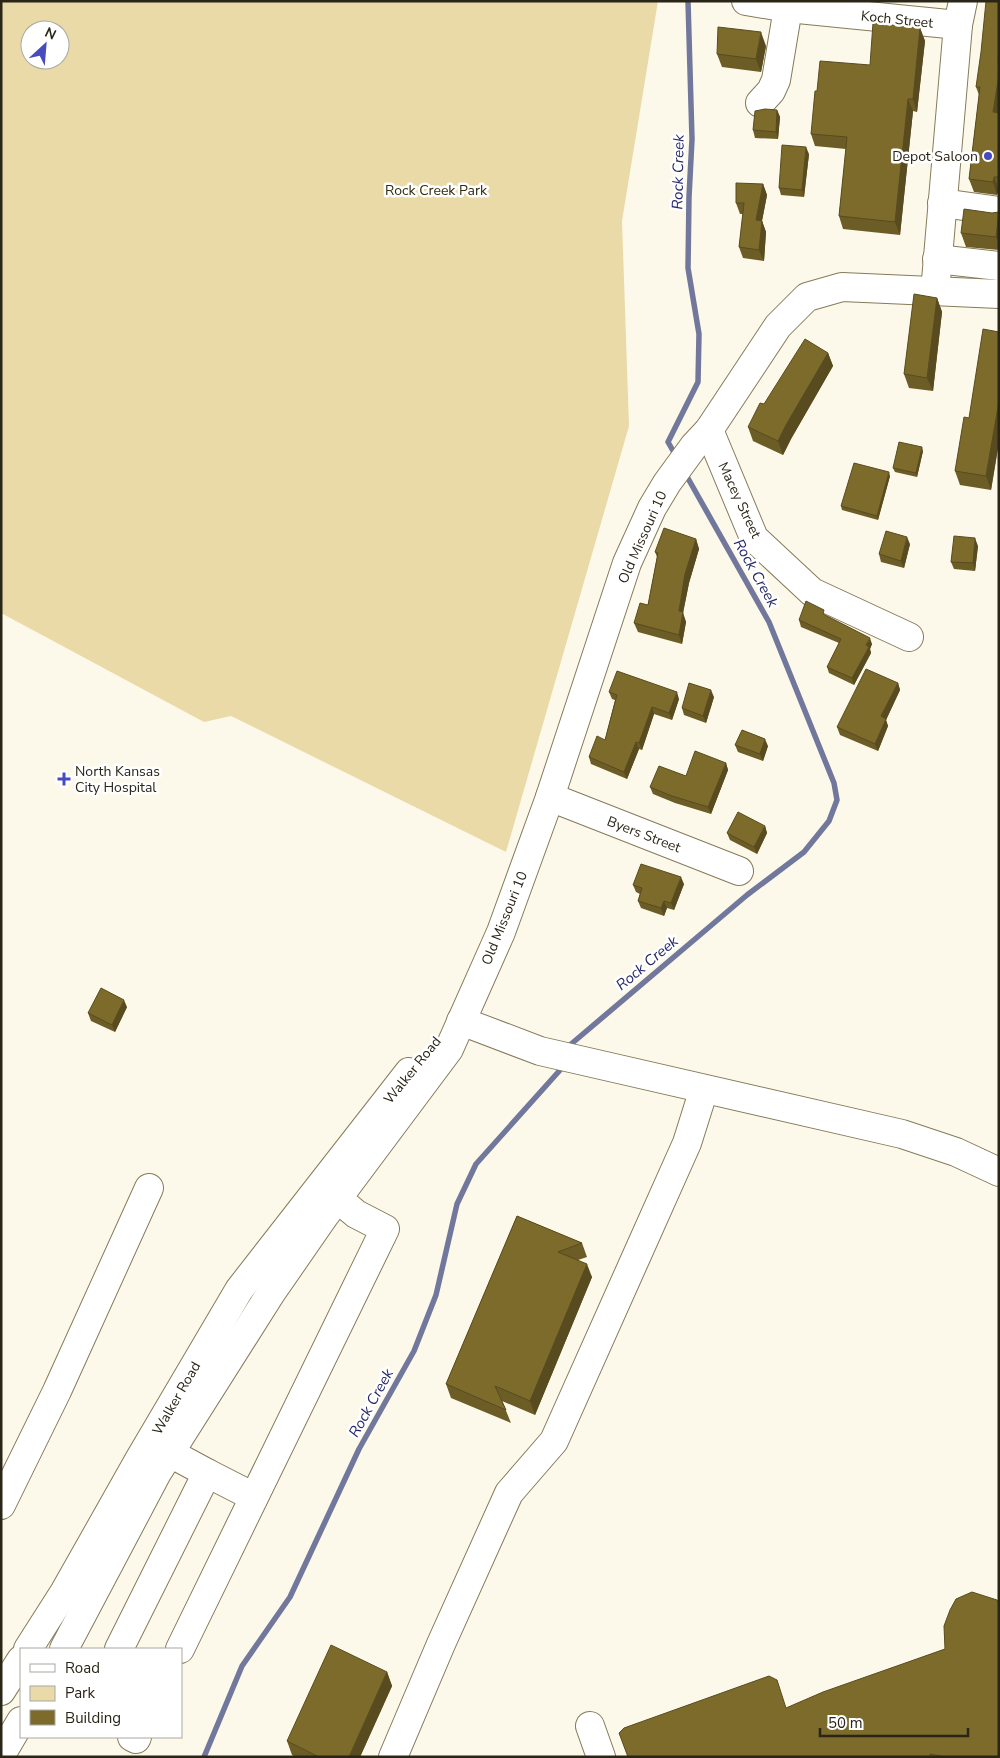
<svg xmlns="http://www.w3.org/2000/svg" width="1000" height="1758" font-family="'Nunito Sans',sans-serif">
<style>
.green{fill:#e9daa8;fill-rule:evenodd}
.lines{fill:none;stroke-linecap:round;stroke-linejoin:round}
.stream{stroke:#71789c;stroke-width:5.5}
.minor-casing{stroke:#857b5a;stroke-width:30}
.minor{stroke:#fff;stroke-width:28}
.wall{fill:#6c5c26}
.shaded-wall{fill:#584b1f}
.building{fill:#7d6b2c;stroke:#584b1f}
.poi-dot{fill:#464bc0;stroke:#fff;stroke-width:2}
.labels{text-anchor:middle;stroke-width:5;stroke-linejoin:round;paint-order:stroke}
.street-label{font-size:14px;fill:#292517;stroke:#fff}
.poi-label{font-size:14px;fill:#292517;stroke:#fff;text-anchor:end}
.park-label{font-size:14px;fill:#322a0c;stroke:#fff}
.water-label{font-size:15px;font-style:italic;fill:#24286b;stroke:#fff}
</style>
<rect width="100%" height="100%" fill="#fdf9ea"/>
<path class="green" d="M1,1H658L622,221L629,426L506,852L231,716L204,722L1,613ZM30,30H60V60H30Z"/>
<g class="lines">
<g class="stream">
<path d="M676,456L668,442L698,382L699,334L688,268L689,197L692,139L688,1"/>
<path d="M570,1045L747,895L804,852L829,821L837,800L834,783L769,622L685,473"/>
<path d="M204,1757L242,1666L290,1597L359,1449L414,1351L436,1295L457,1204L476,1164L561,1069"/>
</g>
<g class="minor-casing">
<g id="minor">
<path d="M746,1L788,8L958,25"/>
<path d="M760,103L771,91L776,80L788,8"/>
<path d="M942,203L999,211"/>
<path d="M937,259L999,266"/>
<path d="M935,292L958,25L963,1"/>
<path d="M709,430L754,538L812,592L909,637"/>
<path d="M550,797L739,871"/>
<path d="M461,1021L540,1051L902,1134L956,1152L999,1172"/>
<path d="M207,1473L254,1497"/>
<path d="M1,1505L57,1391L149,1188"/>
<path d="M28,1649L65,1591L139,1460L239,1290L409,1072"/>
<path d="M64,1649L157,1473L271,1293L325,1215L449,1049L501,932L550,797L627,563L652,508L667,483L694,446L709,430L778,326L807,297L842,287L999,294"/>
<path d="M119,1649L207,1473L170,1453L154,1443"/>
<path d="M180,1649L385,1229L356,1214L324,1187"/>
<path d="M1,1691L21,1660"/>
<path d="M590,1726L601,1757"/>
<path d="M132,1737L136,1739L137,1737"/>
<path d="M1,1755L21,1721"/>
<path d="M393,1757L441,1644L509,1493L554,1441L687,1143L704,1089"/>
</g>
</g>
<use href="#minor" class="minor"/>
</g>
<g class="wall">
<path d="M999,1V190L997,195L974,192L969,179L979,95L976,87Z"/>
<path d="M920,28L925,41L917,112L913,111L900,235L843,229L839,216L846,149L815,146L811,134L817,91L870,65Z"/>
<path d="M766,46L761,72L722,67L717,54Z"/>
<path d="M777,110L780,117L778,139L755,138L753,130Z"/>
<path d="M809,154L804,197L781,195L779,188Z"/>
<path d="M763,184L767,195L762,221L766,232L764,261L743,258L739,247L743,214H740L736,203Z"/>
<path d="M999,212V250L966,247L961,233L992,213Z"/>
<path d="M937,298L942,312L933,391L909,388L904,374Z"/>
<path d="M999,332V442L991,490L960,485L955,471L969,418Z"/>
<path d="M828,353L833,366L791,439L783,455L753,441L748,427L764,404Z"/>
<path d="M923,451L917,477L895,472L893,468Z"/>
<path d="M890,476L878,520L842,510L841,506Z"/>
<path d="M696,539L699,549L689,583L683,613L686,622L682,644L638,632L634,623L648,605L657,557L655,552Z"/>
<path d="M910,544L904,568L881,562L879,554Z"/>
<path d="M978,546L975,571L954,569L951,562Z"/>
<path d="M827,616L872,644L870,649L871,653L854,685L829,673L827,667L839,643L801,627L799,620Z"/>
<path d="M898,683L900,690L886,720L888,726L878,751L840,735L837,727Z"/>
<path d="M609,692L679,699L672,720L654,714L642,750L639,749L627,779L591,764L589,757L605,740L615,700L612,699Z"/>
<path d="M714,697L706,723L684,715L682,708Z"/>
<path d="M735,745L768,746L763,761L738,752Z"/>
<path d="M726,763L728,770L711,814L675,803L653,794L650,787Z"/>
<path d="M765,826L767,833L757,854L730,840L727,833Z"/>
<path d="M684,884L674,910L667,908L664,916L641,908L638,901L640,894L636,892L633,885Z"/>
<path d="M127,1007L115,1032L91,1021L88,1013Z"/>
<path d="M517,1216L582,1243L587,1257L578,1260L592,1277L535,1415L502,1401L511,1423L451,1398L446,1384Z"/>
<path d="M945,1649L999,1757H628L787,1708Z"/>
<path d="M387,1672L392,1686L360,1757H295L292,1755L287,1741Z"/>
</g>
<g class="shaded-wall">
<path d="M920,28L925,41L917,112L913,99Z"/>
<path d="M761,32L766,46L761,72L756,59Z"/>
<path d="M999,75V118L993,112Z"/>
<path d="M908,99L913,111L900,235L895,222Z"/>
<path d="M777,110L780,117L778,139L776,132Z"/>
<path d="M806,147L809,154L804,197L802,190Z"/>
<path d="M994,177L999,189L997,195L993,182Z"/>
<path d="M763,184L767,195L760,231L756,220Z"/>
<path d="M999,216V244L996,237Z"/>
<path d="M762,221L766,232L764,261L759,250Z"/>
<path d="M937,298L942,312L933,391L927,378Z"/>
<path d="M828,353L833,366L791,439L783,455L778,441L786,425Z"/>
<path d="M998,401L999,442L991,490L986,476Z"/>
<path d="M922,447L923,451L917,477L916,473Z"/>
<path d="M889,472L890,476L878,520L877,516Z"/>
<path d="M907,537L910,544L904,568L901,561Z"/>
<path d="M975,538L978,546L975,571L973,563Z"/>
<path d="M696,539L699,549L689,583L683,613L686,622L682,644L679,635V611L685,574Z"/>
<path d="M870,638L872,644L870,649L871,653L854,685L852,678Z"/>
<path d="M898,683L900,690L886,720L888,726L878,751L875,744L881,716Z"/>
<path d="M711,690L714,697L706,723L703,716Z"/>
<path d="M677,692L679,699L672,720L669,713Z"/>
<path d="M652,707L654,714L642,750L639,743Z"/>
<path d="M765,739L768,746L763,761L760,754Z"/>
<path d="M636,742L639,749L627,779L624,772Z"/>
<path d="M726,763L728,770L711,814L708,807Z"/>
<path d="M765,826L767,833L757,854L754,847Z"/>
<path d="M681,877L684,884L674,910L671,903Z"/>
<path d="M664,901L667,908L664,916L661,908Z"/>
<path d="M124,1000L127,1007L115,1032L112,1025Z"/>
<path d="M587,1264L592,1277L535,1415L530,1401Z"/>
<path d="M387,1672L392,1686L360,1757H349Z"/>
</g>
<g class="building">
<path d="M986,1H999V55L998,62H999V75L993,112L999,113V177H994L993,182L969,179L980,87H976L981,52Z"/>
<path d="M873,23L920,28L913,99H908L895,222L839,216L847,137L811,134L815,91H817L820,61L870,65Z"/>
<path d="M718,27L761,32L756,59L717,54Z"/>
<path d="M765,109L777,110L776,132L753,130L755,111Z"/>
<path d="M782,145L806,147L802,190L779,188Z"/>
<path d="M736,183L763,184L756,220L762,221L759,250L739,247L744,203H736Z"/>
<path d="M964,209L992,213L999,212L996,237L961,233Z"/>
<path d="M914,294L937,298L927,378L904,374Z"/>
<path d="M983,329L999,332V401L986,476L955,471L964,417L969,418Z"/>
<path d="M805,339L828,353L786,425L778,441L748,427L760,403L764,404Z"/>
<path d="M899,442L922,447L916,473L893,468Z"/>
<path d="M854,463L889,472L877,516L841,506Z"/>
<path d="M664,528L696,539L685,574L679,611L683,612L679,635L634,623L640,603L648,605L658,553L655,552Z"/>
<path d="M886,531L907,537L901,561L879,554Z"/>
<path d="M954,536L975,538L973,563L951,562Z"/>
<path d="M806,601L824,610L823,614L870,638L866,645L869,647L852,678L827,667L841,639L799,620Z"/>
<path d="M866,669L898,683L881,716L886,719L875,744L837,727Z"/>
<path d="M617,671L677,692L669,713L652,707L639,743L636,742L624,772L589,757L597,736L605,740L617,695L609,692Z"/>
<path d="M689,683L711,690L703,716L682,708Z"/>
<path d="M742,730L765,739L760,754L735,745Z"/>
<path d="M695,751L726,763L708,807L672,796L650,787L659,766L686,776Z"/>
<path d="M738,812L765,826L754,847L727,833Z"/>
<path d="M641,864L681,877L671,903L664,901L661,908L638,901L642,888L633,885Z"/>
<path d="M101,988L124,1000L112,1025L88,1013Z"/>
<path d="M517,1216L582,1243L558,1252L587,1264L530,1401L495,1386L506,1410L446,1384Z"/>
<path d="M972,1592L997,1600L999,1603V1757H946L930,1754V1757H628L619,1733L624,1728L769,1676L777,1680L786,1708L823,1692L945,1649L944,1626L950,1610L956,1599Z"/>
<path d="M331,1645L387,1672L349,1757H319L287,1741Z"/>
</g>
<g class="poi-dot">
<circle cx="988" cy="156" r="5"/>
<path d="M61.5 771.5h5v5h5v5h-5v5h-5v-5h-5v-5h5z"/>
</g>
<g class="labels">
<g class="street-label">
<text transform="translate(897 19) rotate(6)" y="5">Koch Street</text>
<text transform="translate(740 500) rotate(65)" y="5">Macey Street</text>
<text transform="translate(642 537) rotate(-66)" y="5">Old Missouri 10</text>
<text transform="translate(644 834) rotate(21)" y="5">Byers Street</text>
<text transform="translate(504 918) rotate(-68)" y="5">Old Missouri 10</text>
<text transform="translate(412 1070) rotate(-51)" y="5">Walker Road</text>
<text transform="translate(176 1398) rotate(-60)" y="5">Walker Road</text>
</g>
<g class="poi-label">
<text x="978" y="161">Depot Saloon</text>
<text x="75" y="776" text-anchor="start">North Kansas<tspan x="75" dy="16">City Hospital</tspan></text>
</g>
<g class="park-label">
<text x="436" y="195">Rock Creek Park</text>
</g>
<g class="water-label">
<text transform="translate(678 172) rotate(-89)" y="5">Rock Creek</text>
<text transform="translate(756 573) rotate(61)" y="5">Rock Creek</text>
<text transform="translate(647 963) rotate(-40)" y="5">Rock Creek</text>
<text transform="translate(371 1403) rotate(-61)" y="5">Rock Creek</text>
</g>
</g>
<rect width="1000" height="1758" fill="none" stroke="#292517" stroke-width="5"/>
<rect x="20" y="1648" width="162" height="90" fill="#ffffff" stroke="#a9a8a2"/>
<rect x="30" y="1664" width="25" height="8" fill="#ffffff" stroke="#a9a8a2"/>
<text x="65" y="1673" font-size="15" fill="#292517">Road</text>
<rect x="30" y="1686" width="25" height="15" fill="#e9daa8" stroke="#a9a8a2"/>
<text x="65" y="1698" font-size="15" fill="#292517">Park</text>
<rect x="30" y="1710" width="25" height="15" fill="#7d6b2c" stroke="#a9a8a2"/>
<text x="65" y="1723" font-size="15" fill="#292517">Building</text>
<g transform="translate(45 45) rotate(26)"><circle r="24" fill="#ffffff" stroke="#a9a8a2"/>
<path d="M0-4L9 19L0 12L-9 19Z" fill="#464bc0"/>
<text y="-8" font-size="14" font-weight="bold" text-anchor="middle" fill="#292517">N</text>
</g>
<path d="M820 1728v8h148v-8" fill="none" stroke="#292517" stroke-width="2.5"/>
<text x="828" y="1728" font-size="15" fill="#292517" stroke="#ffffff" stroke-width="4" paint-order="stroke">50 m</text>
</svg>
